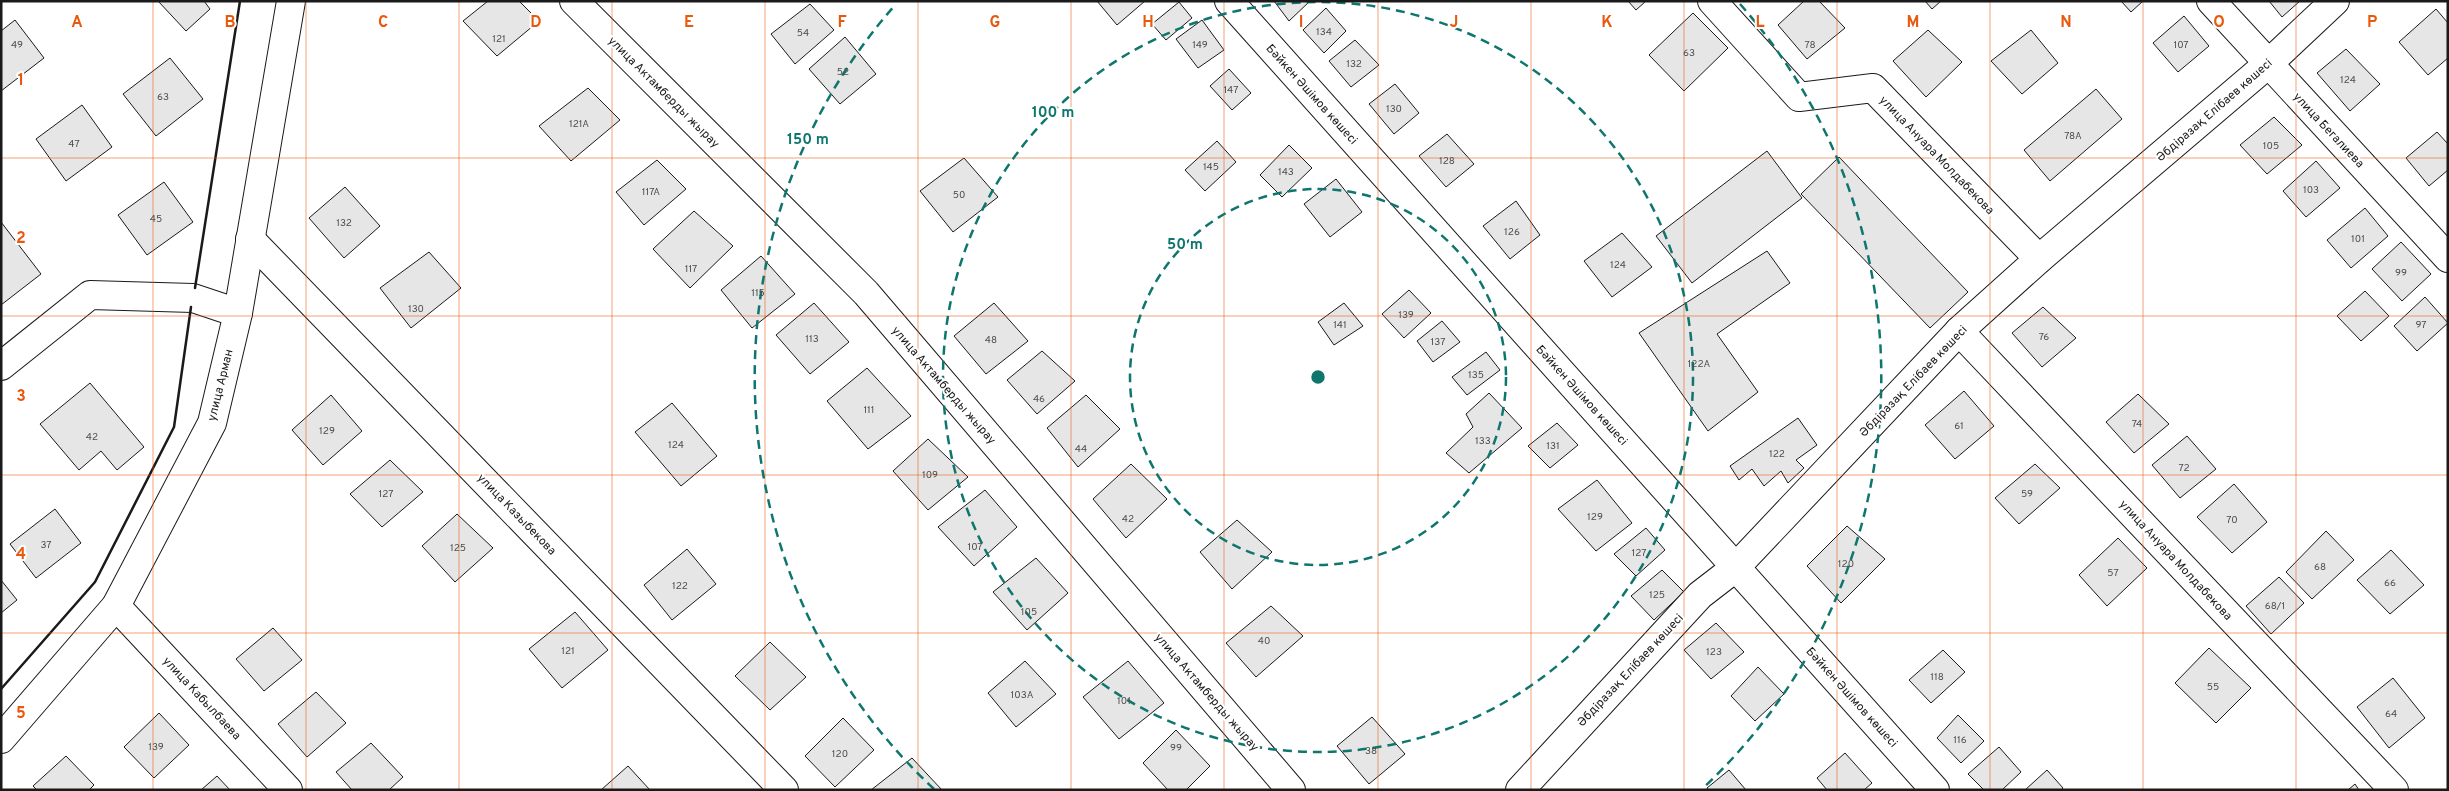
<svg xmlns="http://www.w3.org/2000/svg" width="2449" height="791" font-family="Overpass,sans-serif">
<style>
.building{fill:#e6e6e6;stroke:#1a1a1a}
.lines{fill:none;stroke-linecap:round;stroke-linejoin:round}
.minor-casing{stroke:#1a1a1a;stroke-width:30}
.major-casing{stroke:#1a1a1a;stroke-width:30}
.minor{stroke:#fff;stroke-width:28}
.major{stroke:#fff;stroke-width:28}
.wall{stroke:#1a1a1a;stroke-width:2.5}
.grid{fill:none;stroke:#e8590c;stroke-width:1;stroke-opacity:0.55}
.ring{fill:none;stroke:#0f766e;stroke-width:2.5;stroke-dasharray:9 6}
.labels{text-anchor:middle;stroke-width:4;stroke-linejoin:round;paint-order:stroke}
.number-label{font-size:10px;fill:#4d4d4d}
.street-label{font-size:12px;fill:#1a1a1a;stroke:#fff}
.grid-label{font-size:16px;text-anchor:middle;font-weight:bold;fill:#e8590c;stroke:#fff;stroke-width:4;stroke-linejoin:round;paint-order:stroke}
.centre{fill:#0f766e;stroke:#fff;stroke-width:2.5}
.ring-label{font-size:15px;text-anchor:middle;font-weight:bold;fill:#0f766e;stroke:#fff;stroke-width:4;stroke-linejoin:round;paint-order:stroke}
</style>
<rect width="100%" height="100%" fill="#fff"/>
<g class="building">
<path d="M158,1H204L210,9L186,31Z"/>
<path d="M488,1H519L539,21L497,56L463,21Z"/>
<path d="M1097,1H1145L1117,25Z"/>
<path d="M1274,1H1310L1289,21Z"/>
<path d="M1628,1H1646L1636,10Z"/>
<path d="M1804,1H1819L1845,28L1807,59L1778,25Z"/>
<path d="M1925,1H1941L1932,9Z"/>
<path d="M2121,1H2143L2131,12Z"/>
<path d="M2269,1H2300L2282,17Z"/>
<path d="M1179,2L1192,18L1166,40L1152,24Z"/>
<path d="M810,4L834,30L795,64L771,34Z"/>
<path d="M1326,8L1346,31L1324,53L1303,30Z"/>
<path d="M2436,9L2448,23V58L2428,75L2399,42Z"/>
<path d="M1693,13L1728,48L1684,91L1649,55Z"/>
<path d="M2184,16L2209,46L2178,72L2153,43Z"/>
<path d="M15,20L44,58L1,91V31Z"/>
<path d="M1202,20L1224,50L1198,68L1176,39Z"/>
<path d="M1928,30L1962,62L1926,97L1893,61Z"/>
<path d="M2031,30L2058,63L2022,94L1991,61Z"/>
<path d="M845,37L876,74L840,104L809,69Z"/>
<path d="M1355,40L1379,65L1351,87L1329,61Z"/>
<path d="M2346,49L2380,84L2350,111L2317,73Z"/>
<path d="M170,58L203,99L156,136L123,94Z"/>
<path d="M1229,69L1251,93L1232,110L1210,86Z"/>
<path d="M1395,84L1419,113L1394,134L1369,104Z"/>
<path d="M588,88L620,120L571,161L539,126Z"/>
<path d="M2096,89L2122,119L2050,181L2024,150Z"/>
<path d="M82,105L112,147L66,181L36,139Z"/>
<path d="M2274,117L2302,145L2267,174L2240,145Z"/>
<path d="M2437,132L2448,144V170L2429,186L2406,158Z"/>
<path d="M1447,134L1474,164L1446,187L1419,156Z"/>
<path d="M1217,141L1236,162L1205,191L1185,170Z"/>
<path d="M1289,145L1312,168L1282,197L1260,175Z"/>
<path d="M1767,151L1802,198L1692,283L1656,236Z"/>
<path d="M1839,157L1968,292L1930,328L1801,194Z"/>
<path d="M964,158L998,197L953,232L920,191Z"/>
<path d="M657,160L686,189L644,225L616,192Z"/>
<path d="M2316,161L2340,188L2306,217L2283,191Z"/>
<path d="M1336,179L1362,212L1330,237L1304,204Z"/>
<path d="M164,182L193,222L147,255L118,215Z"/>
<path d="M345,187L380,226L344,258L309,218Z"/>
<path d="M1516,201L1540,235L1510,259L1483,226Z"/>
<path d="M2365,208L2388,236L2351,268L2327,240Z"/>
<path d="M694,211L733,246L690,288L653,249Z"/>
<path d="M1,222L41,274L1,305Z"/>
<path d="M1622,233L1652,267L1612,297L1584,261Z"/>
<path d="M2401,242L2431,274L2402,301L2372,269Z"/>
<path d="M1767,251L1790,283L1717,334L1758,392L1708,431L1639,333Z"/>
<path d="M429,252L461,288L411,328L380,288Z"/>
<path d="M761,256L795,294L752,328L721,290Z"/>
<path d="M1409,290L1431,313L1404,338L1382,314Z"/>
<path d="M2365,291L2389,316L2361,341L2337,316Z"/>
<path d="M2425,297L2448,323L2417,351L2394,326Z"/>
<path d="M814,303L849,342L810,374L776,335Z"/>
<path d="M994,303L1028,341L986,374L954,336Z"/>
<path d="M1344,303L1363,326L1334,345L1318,322Z"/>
<path d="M2043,307L2076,338L2042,367L2012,333Z"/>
<path d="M1442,321L1460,342L1433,362L1417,341Z"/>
<path d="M1042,351L1075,381L1037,414L1007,380Z"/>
<path d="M1486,352L1500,370L1467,395L1452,377Z"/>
<path d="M867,368L911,416L868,449L827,401Z"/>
<path d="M90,383L144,447L117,470L101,451L79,470L40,424Z"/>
<path d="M1964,391L1994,426L1955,459L1925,425Z"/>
<path d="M1489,393L1522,428L1469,473L1446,453L1473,427L1466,414Z"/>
<path d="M2138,394L2169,424L2134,453L2106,422Z"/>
<path d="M331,395L362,431L323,465L292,430Z"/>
<path d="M1086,395L1120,429L1078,467L1047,428Z"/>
<path d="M672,403L717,456L681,486L635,432Z"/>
<path d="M1798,418L1817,445L1796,460L1804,468L1788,483L1781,471L1764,486L1752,469L1739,480L1730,466Z"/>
<path d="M1557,423L1578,445L1550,468L1528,446Z"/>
<path d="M2187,436L2216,469L2180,498L2152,465Z"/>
<path d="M928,439L968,477L928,510L893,471Z"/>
<path d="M390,460L423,492L382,527L350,494Z"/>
<path d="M1131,464L1167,499L1126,538L1093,499Z"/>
<path d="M2035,464L2060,488L2019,524L1995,498Z"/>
<path d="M1597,480L1632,523L1596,551L1558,509Z"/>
<path d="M2234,484L2267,522L2232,553L2197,517Z"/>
<path d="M985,490L1017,527L974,566L938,527Z"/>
<path d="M55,509L81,543L36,578L10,544Z"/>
<path d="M457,514L493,548L455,582L422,546Z"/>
<path d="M1237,520L1272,552L1232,589L1200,552Z"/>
<path d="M1847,526L1885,559L1841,603L1807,566Z"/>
<path d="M1646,528L1665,550L1636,576L1614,554Z"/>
<path d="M2326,531L2354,560L2312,599L2286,572Z"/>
<path d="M2118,538L2147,568L2107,606L2079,575Z"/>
<path d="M687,549L716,584L672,620L644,585Z"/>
<path d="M2391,550L2424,585L2390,614L2357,580Z"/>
<path d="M1036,558L1068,593L1027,630L993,592Z"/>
<path d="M1662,570L1684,592L1654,620L1631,596Z"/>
<path d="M2279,577L2304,603L2271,634L2246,606Z"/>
<path d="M1,580L17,600L1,613Z"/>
<path d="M1271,606L1303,636L1256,677L1226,643Z"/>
<path d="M575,612L608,650L562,688L529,649Z"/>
<path d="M1716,623L1744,652L1711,679L1684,650Z"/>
<path d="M273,628L302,660L264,691L236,659Z"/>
<path d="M770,642L806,677L770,710L735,676Z"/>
<path d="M2209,648L2251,688L2216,723L2175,683Z"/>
<path d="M1943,650L1965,672L1931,703L1909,680Z"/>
<path d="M1025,661L1056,694L1016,727L988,693Z"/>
<path d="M1128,661L1164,703L1119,739L1083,697Z"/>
<path d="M1758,667L1784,694L1755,721L1731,696Z"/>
<path d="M2393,678L2425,718L2389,748L2357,707Z"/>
<path d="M316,692L346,723L307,757L278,724Z"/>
<path d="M159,713L189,745L154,778L124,747Z"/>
<path d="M1958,715L1984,741L1961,763L1937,738Z"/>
<path d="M1372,717L1405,754L1369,784L1337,746Z"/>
<path d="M843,718L874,750L835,787L805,756Z"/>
<path d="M1176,730L1210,766L1186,790H1168L1143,763Z"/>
<path d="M371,743L403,777L389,790H352L336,772Z"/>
<path d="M1999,747L2021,772L2002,790H1984L1968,774Z"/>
<path d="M1845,753L1872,783L1864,790H1827L1817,778Z"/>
<path d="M66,756L94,785L89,790H37L33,786Z"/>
<path d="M912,758L942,790H871Z"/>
<path d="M628,766L650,790H601Z"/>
<path d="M1729,770L1746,790H1708L1707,788Z"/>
<path d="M2047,770L2063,788L2061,790H2025Z"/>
<path d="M217,776L230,790H201Z"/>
<path d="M2355,784L2359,790H2348Z"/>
</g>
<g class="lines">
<g class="minor-casing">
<g id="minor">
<path d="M574,1L866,293L1291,790"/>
<path d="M1712,1L1799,97L1873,88L2039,259"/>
<path d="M2211,1L2448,258"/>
<path d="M250,239L784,790"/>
<path d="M1959,331L2394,790"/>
<path d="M1,366L90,295L193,298L238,313"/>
<path d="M116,606L288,790"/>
<path d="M1,739L116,606L212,423L238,313L291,1"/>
<path d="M1520,790L1700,595L1735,568L1959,331L2039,259L2268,64L2335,1"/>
</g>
</g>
<g class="major-casing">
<path id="major" d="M1229,1L1935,790"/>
</g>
<use href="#minor" class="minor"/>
<use href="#major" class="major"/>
<g class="wall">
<path d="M195,288L240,1"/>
<path d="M1,689L95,582L174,427L191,307"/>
</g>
</g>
<path class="grid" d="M153,1V790M306,1V790M459,1V790M612,1V790M765,1V790M918,1V790M1071,1V790M1224,1V790M1378,1V790M1531,1V790M1684,1V790M1837,1V790M1990,1V790M2143,1V790M2296,1V790M1,158H2448M1,316H2448M1,475H2448M1,633H2448"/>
<g class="ring">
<circle cx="1318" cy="377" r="188"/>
<circle cx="1318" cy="377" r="375"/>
<path d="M934 789A563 563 0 0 1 896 4M1740 4A563 563 0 0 1 1702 789"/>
</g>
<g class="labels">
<g class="number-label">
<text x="1324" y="35">134</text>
<text x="803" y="36">54</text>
<text x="499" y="42">121</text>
<text x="17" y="48">49</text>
<text x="1200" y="48">149</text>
<text x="1810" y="48">78</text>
<text x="2181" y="48">107</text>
<text x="1689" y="56">63</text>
<text x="1354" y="67">132</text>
<text x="843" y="75">52</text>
<text x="2348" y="83">124</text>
<text x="1231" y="93">147</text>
<text x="163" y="100">63</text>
<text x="1394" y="112">130</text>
<text x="579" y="127">121А</text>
<text x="2073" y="139">78А</text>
<text x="74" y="147">47</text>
<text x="2271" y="149">105</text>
<text x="1447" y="164">128</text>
<text x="1211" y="170">145</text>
<text x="1286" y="175">143</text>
<text x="2311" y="193">103</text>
<text x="651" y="195">117А</text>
<text x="959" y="198">50</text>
<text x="156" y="222">45</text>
<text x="344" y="226">132</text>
<text x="1512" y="235">126</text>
<text x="2358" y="242">101</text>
<text x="1618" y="268">124</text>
<text x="691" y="272">117</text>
<text x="2401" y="276">99</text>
<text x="758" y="296">115</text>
<text x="416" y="312">130</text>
<text x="1406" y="318">139</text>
<text x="1340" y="328">141</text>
<text x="2421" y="328">97</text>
<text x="2044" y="340">76</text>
<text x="812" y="342">113</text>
<text x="991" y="343">48</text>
<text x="1438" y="345">137</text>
<text x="1699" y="367">122А</text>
<text x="1476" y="378">135</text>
<text x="1039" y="402">46</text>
<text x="869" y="413">111</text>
<text x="2137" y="427">74</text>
<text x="1959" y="429">61</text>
<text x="327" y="434">129</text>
<text x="92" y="440">42</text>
<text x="1483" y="444">133</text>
<text x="676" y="448">124</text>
<text x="1553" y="449">131</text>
<text x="1081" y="452">44</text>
<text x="1777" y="457">122</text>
<text x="2184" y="471">72</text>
<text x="930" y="478">109</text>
<text x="386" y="497">127</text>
<text x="2027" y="497">59</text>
<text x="1595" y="520">129</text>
<text x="1128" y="522">42</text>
<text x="2232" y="523">70</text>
<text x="46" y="548">37</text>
<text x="975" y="550">107</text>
<text x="458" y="551">125</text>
<text x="1639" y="556">127</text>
<text x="1846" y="567">120</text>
<text x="2320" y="570">68</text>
<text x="2113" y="576">57</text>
<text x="2390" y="586">66</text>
<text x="680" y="589">122</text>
<text x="1657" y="598">125</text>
<text x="2275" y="609">68/1</text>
<text x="1029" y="615">105</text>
<text x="1264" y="644">40</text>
<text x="568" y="654">121</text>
<text x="1714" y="655">123</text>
<text x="1937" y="680">118</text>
<text x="2213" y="690">55</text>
<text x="1022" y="698">103А</text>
<text x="1124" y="704">101</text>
<text x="2391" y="717">64</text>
<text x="1960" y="743">116</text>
<text x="156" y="750">139</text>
<text x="1176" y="751">99</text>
<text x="1371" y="754">38</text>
<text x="840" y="757">120</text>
</g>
<g class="street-label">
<text transform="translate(664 92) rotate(45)" y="4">улица Актамберды жырау</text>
<text transform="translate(1312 94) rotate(48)" y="4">Бәйкен Әшімов көшесі</text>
<text transform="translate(2214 110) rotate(-41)" y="4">Әбдіразақ Елібаев көшесі</text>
<text transform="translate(2329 130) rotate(47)" y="4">улица Бегалиева</text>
<text transform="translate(1937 155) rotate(46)" y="4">улица Ануара Молдабекова</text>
<text transform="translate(1913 381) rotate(-46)" y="4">Әбдіразақ Елібаев көшесі</text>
<text transform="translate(220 385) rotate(-76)" y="4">улица Арман</text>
<text transform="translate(944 385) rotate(49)" y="4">улица Актамберды жырау</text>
<text transform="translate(1582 395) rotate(48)" y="4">Бәйкен Әшімов көшесі</text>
<text transform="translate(517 514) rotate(46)" y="4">улица Казыбекова</text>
<text transform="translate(2176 560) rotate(47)" y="4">улица Ануара Молдабекова</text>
<text transform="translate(1630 670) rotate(-47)" y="4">Әбдіразақ Елібаев көшесі</text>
<text transform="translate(1207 692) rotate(49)" y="4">улица Актамберды жырау</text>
<text transform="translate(1852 697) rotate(48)" y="4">Бәйкен Әшімов көшесі</text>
<text transform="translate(202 698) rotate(47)" y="4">улица Кабылбаева</text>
</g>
</g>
<g class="grid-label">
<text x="77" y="27">A</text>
<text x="230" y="27">B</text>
<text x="383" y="27">C</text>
<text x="536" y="27">D</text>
<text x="689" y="27">E</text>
<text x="842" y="27">F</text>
<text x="995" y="27">G</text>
<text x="1148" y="27">H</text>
<text x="1301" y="27">I</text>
<text x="1454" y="27">J</text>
<text x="1607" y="27">K</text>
<text x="1760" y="27">L</text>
<text x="1913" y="27">M</text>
<text x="2066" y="27">N</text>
<text x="2219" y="27">O</text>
<text x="2372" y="27">P</text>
<text x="21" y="85">1</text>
<text x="21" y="243">2</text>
<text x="21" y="401">3</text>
<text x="21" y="559">4</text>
<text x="21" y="718">5</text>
</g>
<circle cx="1318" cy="377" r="8" class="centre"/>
<g class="ring-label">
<text x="1053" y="117">100 m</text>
<text x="808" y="144">150 m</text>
<text x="1185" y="249">50 m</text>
</g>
<rect width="2449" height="791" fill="none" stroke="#1a1a1a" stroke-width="5"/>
</svg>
